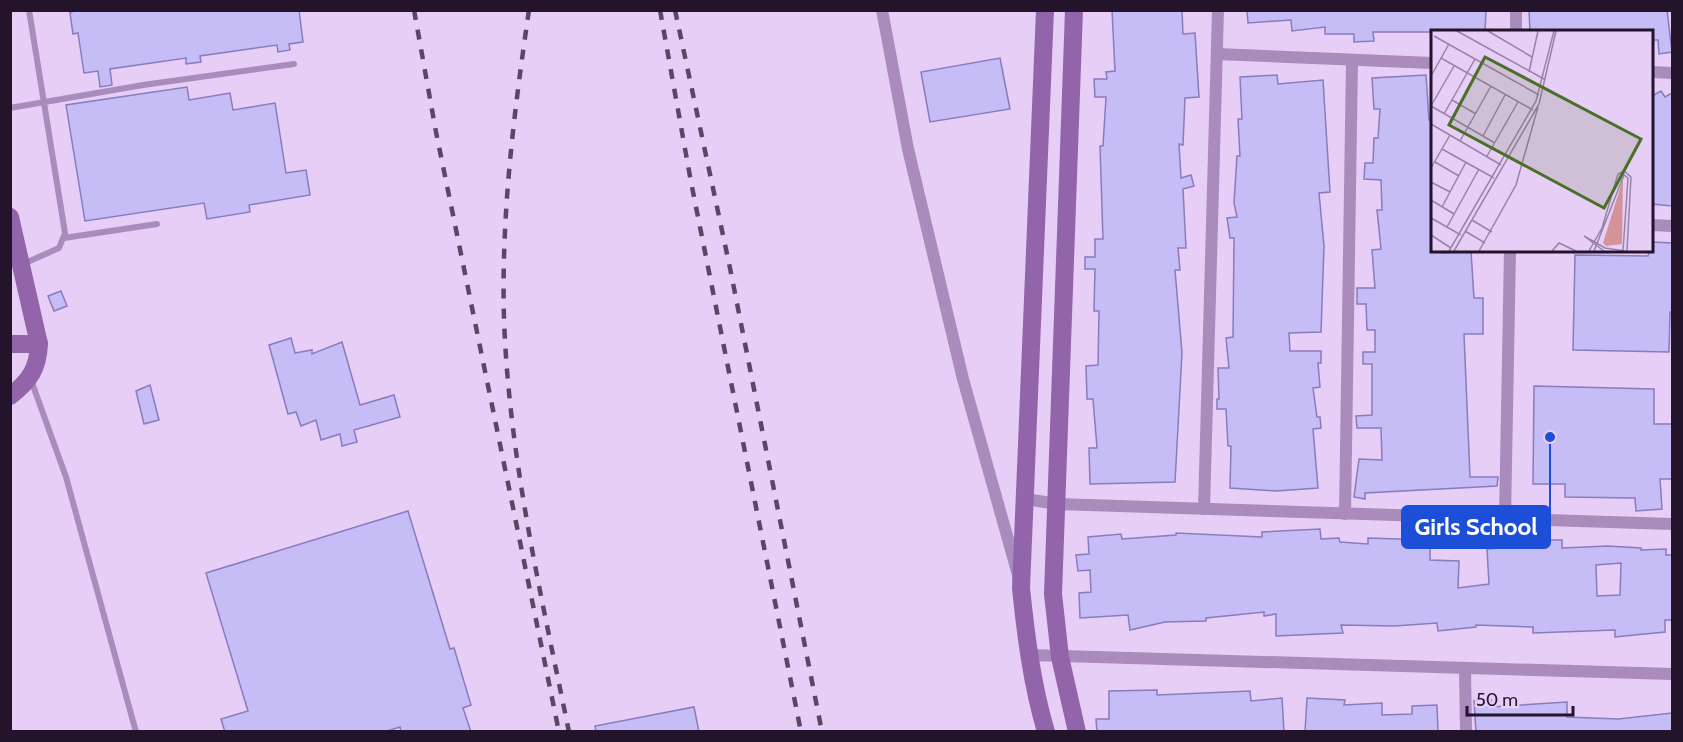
<svg xmlns="http://www.w3.org/2000/svg" width="1683" height="742" font-family="Cabin,sans-serif">
<style>
.building{fill:#c6bcf6;stroke:#897bbf;stroke-width:1.5;fill-rule:evenodd}
.lines{fill:none;stroke-linecap:round;stroke-linejoin:round}
.lane{stroke:#aa8cbc;stroke-width:6}
.street{stroke:#aa8cbc;stroke-width:12}
.secondary{stroke:#9265ab;stroke-width:18}
.rail{stroke:#5a4764;stroke-width:4.5;stroke-dasharray:10 10;stroke-linecap:butt}
.inset-road{fill:none;stroke:#9983a5;stroke-width:1.5}
.view{fill:#496f29;fill-opacity:0.15;stroke:#496f29;stroke-width:3}
.inset-edge{fill:none;stroke:#23132b;stroke-width:3}
.leader{fill:none;stroke:#1d4ed8;stroke-width:2}
.callout-dot{fill:#1d4ed8;stroke:#e7cef6;stroke-width:2}
.callout{fill:#1d4ed8;stroke:#1d4ed8;stroke-width:2}
.callout-label{font-size:24px;text-anchor:middle;font-weight:bold;fill:#fff}
</style>
<rect width="100%" height="100%" fill="#e7cef6"/>
<g class="building">
<path d="M75,10H299L303,42L289,44L290,50L278,52L277,45L200,56L201,62L186,64V58L110,69L112,85L100,87L98,71L84,73L78,33L73,34L70,13Z"/>
<path d="M1112,10H1182L1183,34L1195,33L1199,97L1185,98L1183,145L1179,144L1181,178L1191,175L1194,186L1183,189L1186,248H1178L1180,270H1175L1182,353L1175,482L1090,484L1089,448H1097L1093,399H1087L1086,366L1098,365L1099,311H1094L1095,269H1085V257H1095V239H1103L1100,146H1103L1106,97H1095L1094,79H1107L1106,72L1115,71Z"/>
<path d="M1247,10H1486L1485,32H1373L1374,41L1354,42V34H1325V27L1292,31L1291,20L1248,23Z"/>
<path d="M1529,10H1667L1672,52L1659,54L1658,40H1652V32H1530Z"/>
<path d="M1000,58L1010,109L930,122L921,72Z"/>
<path d="M1277,75L1278,84L1323,80L1330,192L1319,193L1324,246L1321,332L1289,333L1290,351H1321V363H1318L1320,387L1313,388L1317,417H1320L1321,428L1313,429L1318,488L1276,491L1230,488L1231,446H1228L1226,409H1217V399H1219L1218,368H1229L1226,338L1233,337L1234,238H1230L1227,218L1237,217L1234,203L1237,156H1240L1238,119H1242L1240,77Z"/>
<path d="M1426,75L1429,120H1432V250H1443V253L1471,251L1474,298H1483V334H1464L1470,477H1498L1497,486L1365,493V499L1354,497L1359,459L1382,460L1381,428H1357L1356,416L1372,415V364H1363V352H1375V330H1367L1366,304H1357V288H1375L1372,250L1381,249L1377,210H1382L1381,180L1364,179L1365,163H1373L1374,138H1378L1380,109H1374L1372,78Z"/>
<path d="M187,87L189,100L230,93L233,110L275,103L286,173L306,170L310,195L249,205L250,212L207,219L204,203L85,221L66,105Z"/>
<path d="M1661,91L1665,97L1672,93V206L1652,204V96Z"/>
<path d="M1652,242L1672,243V312H1670L1669,352L1573,350L1575,255L1648,256Z"/>
<path d="M61,291L67,306L54,311L48,296Z"/>
<path d="M291,338L295,353L312,350V354L342,342L360,405L394,395L400,417L354,430L357,442L342,446L340,434L321,440L316,420L301,426L296,412L288,414L269,345Z"/>
<path d="M150,385L159,420L144,424L136,391Z"/>
<path d="M1534,386L1654,389V424H1672V479H1660L1662,509L1636,511L1635,498L1565,497V484H1533Z"/>
<path d="M408,511L450,649L454,648L471,705L463,708L471,732H401L400,727L384,732H225L221,719L248,711L206,573Z"/>
<path d="M1320,529L1321,539L1339,538L1340,542L1368,544V538L1430,540V560L1459,561L1458,588L1489,584L1487,549L1524,546V540H1562V548L1608,546L1641,548V550L1666,549V555H1672V620H1665V632L1615,637V630L1533,633V627L1476,625V627L1438,631L1437,623L1394,626L1341,625L1343,633L1276,636V614L1264,616V612L1206,618V621L1165,622L1130,630L1128,615L1080,618L1079,593L1091,592L1090,570L1078,571L1076,555L1089,554L1088,537L1121,534L1122,539L1176,535V533L1262,537V532ZM1621,563L1620,595L1597,596L1596,565Z"/>
<path d="M1157,690V695L1250,691L1251,701L1282,698L1284,732H1097L1096,719H1109V691Z"/>
<path d="M1307,698L1345,700L1344,705L1382,703V715L1412,714V706L1437,705L1438,732H1305Z"/>
<path d="M1491,700V707L1567,702V717L1618,719L1672,713V732H1476L1474,701Z"/>
<path d="M694,707L699,732H596L595,726Z"/>
</g>
<g class="lines">
<g class="lane">
<path d="M10,108L143,85L294,64"/>
<path d="M64,238L157,224"/>
<path d="M23,264L59,248L65,233L29,10"/>
<path d="M31,380L66,477L136,732"/>
</g>
<g class="street">
<path d="M882,10L908,149L963,379L1018,575"/>
<path d="M1516,32V10"/>
<path d="M1217,54L1432,63"/>
<path d="M1652,72L1672,73"/>
<path d="M1652,225L1672,226"/>
<path d="M1026,499L1057,504L1672,524"/>
<path d="M1204,509L1218,10"/>
<path d="M1345,514L1352,60"/>
<path d="M1505,519L1510,250"/>
<path d="M1029,655L1672,674"/>
<path d="M1465,669L1466,732"/>
</g>
<g class="secondary">
<path d="M1045,10L1021,588C1026,637 1032,684 1046,732"/>
<path d="M1074,10L1053,594L1060,657L1077,732"/>
<path d="M10,217L39,344C38,368 30,381 10,396"/>
<path d="M10,344H39"/>
</g>
<g class="rail">
<path d="M414,10L436,132L559,732"/>
<path d="M529,10C514,112 501,215 504,319C509,458 541,595 569,732"/>
<path d="M660,10L691,182L801,732"/>
<path d="M675,10L730,268L822,732"/>
</g>
</g>
<g transform="translate(1431 30)">
<rect width="222" height="222" fill="#e7cef6"/>
<path d="M192,149L191,214L175,216L172,213Z" fill="#d49399"/>
<path class="inset-road" d="M26,1L113,49M57,1L101,27M3,6L108,65M10,28L102,80M98,42L107,1M0,46L18,14M21,70L45,84M0,76L64,113M0,76L23,36M13,84L44,29M0,94L70,135M52,106L74,65M29,111L60,56M11,119L63,148M56,126L87,72M4,132L28,146M0,138L19,105M0,152L19,162M0,170L23,184M11,177L35,132M0,188L30,205M41,190L61,202M16,197L48,139M34,201L54,213M0,205L20,218M18,221L105,71L123,1M23,221L108,74L125,1M48,221L85,155L107,77M121,221L128,213L145,221M158,221L171,198L187,144L193,141L200,147L196,221M163,221L193,145L197,148L192,221M173,221L153,206L174,218L194,221"/>
<path class="view" d="M54,27L210,109L173,178L18,95Z"/>
<rect width="222" height="222" class="inset-edge"/>
</g>
<path class="leader" d="M1550 437L1550 527"/>
<circle class="callout-dot" cx="1550" cy="437" r="6"/>
<rect class="callout" x="1402" y="506" width="148" height="42" rx="6"/>
<g class="callout-label">
<text x="1476" y="535">Girls School</text>
</g>
<rect width="1683" height="742" fill="none" stroke="#23132b" stroke-width="24"/>
<path d="M1467 706v9h106v-9" fill="none" stroke="#23132b" stroke-width="3"/>
<text x="1476" y="706" font-size="18" fill="#23132b" stroke="#e7cef6" stroke-width="4.5" paint-order="stroke">50 m</text>
</svg>
